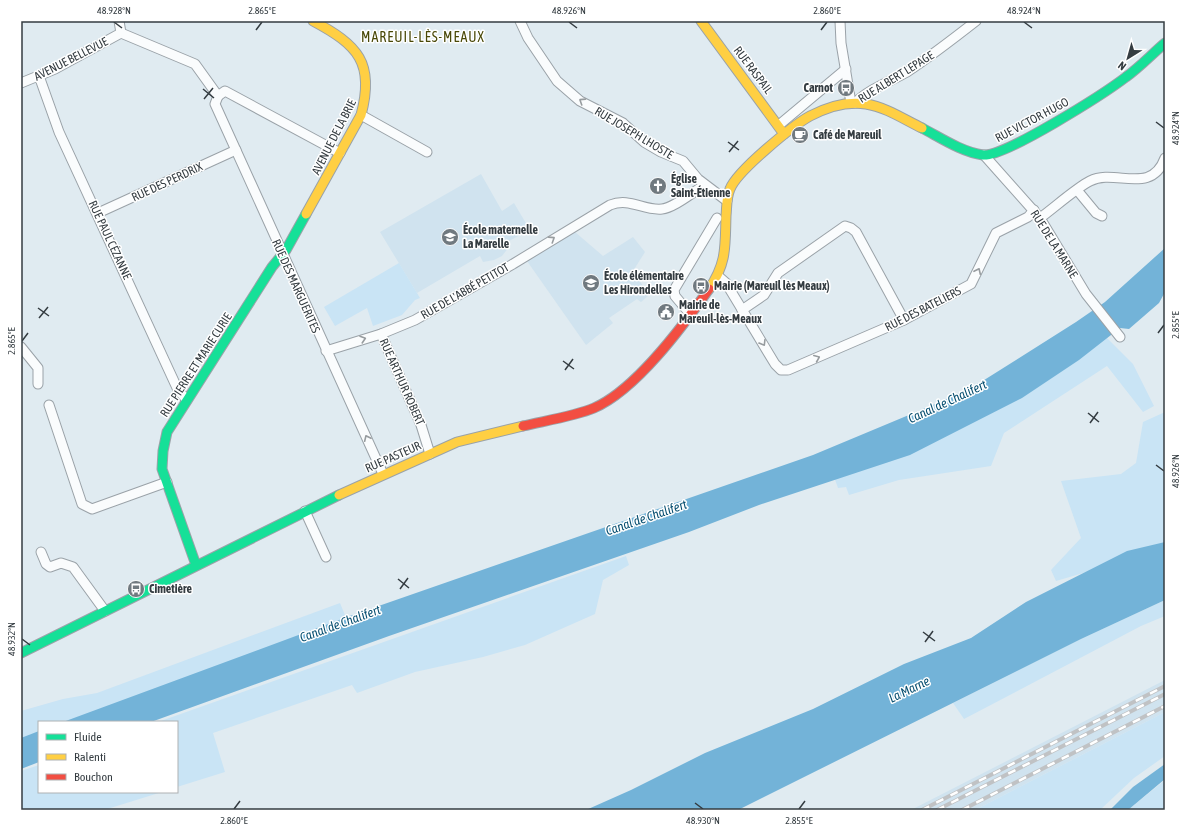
<svg xmlns="http://www.w3.org/2000/svg" width="1186" height="831" font-family="'Asap Condensed',sans-serif">
<style>
.built{fill:#d0e3ef}
.green{fill:#c9e4f5}
.water{fill:#73b3d8}
.lines{fill:none;stroke-linecap:round;stroke-linejoin:round}
.street-casing{stroke:#9aa2a8;stroke-width:11}
.fast-casing{stroke:#9aa2a8;stroke-width:11}
.slow-casing{stroke:#9aa2a8;stroke-width:11}
.jam-casing{stroke:#9aa2a8;stroke-width:11}
.street{stroke:#fafcfd;stroke-width:9}
.fast{stroke:#16e098;stroke-width:9}
.slow{stroke:#ffcf43;stroke-width:9}
.jam{stroke:#f24e42;stroke-width:9}
.rail-casing{stroke:#c0c2c4;stroke-width:4}
.rail{stroke:#fff;stroke-width:2.5;stroke-dasharray:8;stroke-linecap:butt}
.oneway{stroke:#979c9f}
.ticks{fill:none;stroke:#343c41;stroke-width:1.5}
.labels{text-anchor:middle;stroke-width:3;stroke-linejoin:round;paint-order:stroke}
.street-label{font-size:12px;fill:#343c41;stroke:#fff}
.poi-label{font-size:12px;font-weight:bold;fill:#343c41;stroke:#fff;text-anchor:start}
.water-label{font-size:13px;font-style:italic;fill:#064e70;stroke:#fff}
.quarter-label{font-size:14px;letter-spacing:1px;fill:#494807;stroke:#fff}
.neatline{fill:none;stroke:#343c41;stroke-width:1.5}
.ticks-label{font-size:10px;text-anchor:middle;fill:#343c41}
</style>
<rect width="100%" height="100%" fill="#e0ebf1"/>
<g class="built">
<path d="M481,174L502,211L514,203L530,230L507,242L509,247L502,256L494,260L483,262L480,256L417,293L380,232Z"/>
<path d="M575,232L603,256L633,237L645,252L633,271L649,295L641,302L637,299L609,318L613,323L586,345L527,261Z"/>
<path d="M1165,680V712L975,810H911Z"/>
</g>
<g class="green">
<path d="M399,263L420,298L415,300L402,315L373,326L367,308L335,326L324,307Z"/>
<path d="M1106,337L1133,364L1154,406L1143,412L1107,366L1004,433L991,466L899,480L849,495L846,487L838,488L833,474Z"/>
<path d="M1165,412V549L1056,581L1051,570L1081,538L1061,481L1121,474L1136,463L1143,422Z"/>
<path d="M626,556L629,565L603,580L595,614L525,645L483,657L415,672L357,693L352,685L213,733L225,772L177,787V722H158Z"/>
<path d="M1165,600V616L1141,626L964,719L953,703L1081,639Z"/>
<path d="M340,603L347,620L72,722H39V734L21,741V711L63,699L97,693Z"/>
<path d="M1165,712V756L1134,778L1100,810H975Z"/>
<path d="M39,765V792H162L104,810H21V771Z"/>
<path d="M1165,780V810H1128Z"/>
</g>
<g class="water">
<path d="M1165,248V292L1159,303L1129,329L1120,328L1079,360L1022,398L910,455L759,505L689,532L389,636L151,722H63L347,617L813,455L940,402L981,382L1076,322L1105,302Z"/>
<path d="M1165,542V600L1081,639L738,810H586L631,790L705,753L813,709L904,664L971,638L1026,602L1127,551Z"/>
<path d="M39,731V762L21,769V738Z"/>
<path d="M1165,764V779L1128,810H1110L1133,787Z"/>
</g>
<g class="lines">
<g class="street-casing">
<g id="street">
<path d="M119,21L121,33"/>
<path d="M520,21L528,38L557,81L580,101L623,123L644,142L661,152L683,161L698,179L727,201"/>
<path d="M840,21L841,43L851,103"/>
<path d="M121,33L195,64L218,96"/>
<path d="M39,76L59,132L178,390L187,400"/>
<path d="M21,83L55,69L121,33"/>
<path d="M218,96L215,104L383,474"/>
<path d="M218,96L225,91L340,153"/>
<path d="M855,103C869,89 889,82 907,72C931,56 953,39 976,21"/>
<path d="M361,115L427,152"/>
<path d="M779,125L846,69"/>
<path d="M984,155L1040,218L1086,294L1120,337"/>
<path d="M1077,190L1096,213L1102,216"/>
<path d="M98,213L236,150"/>
<path d="M1040,218C1054,208 1076,188 1090,181C1115,168 1151,196 1165,158"/>
<path d="M718,276L726,283L775,364L781,370H788L904,320L971,284L996,233L1028,217L1034,210"/>
<path d="M742,310L764,295L778,273L845,226L851,228L856,232L904,320"/>
<path d="M691,315L675,296L674,290L717,218"/>
<path d="M381,334L421,425L430,454"/>
<path d="M21,347L38,368V384"/>
<path d="M326,351L381,334L415,320L513,264L610,205C630,197 643,211 662,209C674,208 694,191 705,185"/>
<path d="M49,405L82,504L92,509L167,482"/>
<path d="M305,511L326,557"/>
<path d="M41,552L46,564L50,567L61,563L73,567L105,611"/>
</g>
</g>
<g class="fast-casing">
<g id="fast">
<path d="M922,128C941,138 962,152 983,155C1005,157 1105,93 1126,77C1140,67 1152,54 1165,43"/>
<path d="M196,565L162,469L163,451L167,432L272,267L286,250L306,214"/>
<path d="M21,653L339,495"/>
</g>
</g>
<g class="slow-casing">
<g id="slow">
<path d="M701,21L784,134"/>
<path d="M306,214L361,115C375,63 358,45 313,21"/>
<path d="M709,289C727,263 725,246 726,216C727,207 726,198 730,189C737,171 792,126 810,116C827,107 848,101 866,104C886,107 905,120 922,128"/>
<path d="M339,495L457,442L523,426"/>
</g>
</g>
<g class="jam-casing">
<path id="jam" d="M523,426C544,421 575,416 594,408C636,390 683,326 709,289"/>
</g>
<use href="#street" class="street"/>
<use href="#fast" class="fast"/>
<use href="#slow" class="slow"/>
<use href="#jam" class="jam"/>
<g class="rail-casing">
<g id="rail">
<path d="M922,810L1165,686"/>
<path d="M937,810L1165,694"/>
<path d="M962,810L1165,706"/>
</g>
</g>
<use href="#rail" class="rail"/>
</g>
<defs><path id="oneway-chevron" d="M-2-3.5L2.5 0L-2 3.5" fill="none" stroke-width="1.6" stroke-linecap="round" stroke-linejoin="round"/></defs>
<g class="oneway">
<use href="#oneway-chevron" transform="translate(582 101) rotate(-147)"/>
<use href="#oneway-chevron" transform="translate(552 239) rotate(-33)"/>
<use href="#oneway-chevron" transform="translate(978 271) rotate(-65)"/>
<use href="#oneway-chevron" transform="translate(363 339) rotate(-18)"/>
<use href="#oneway-chevron" transform="translate(763 343) rotate(59)"/>
<use href="#oneway-chevron" transform="translate(817 358) rotate(-23)"/>
<use href="#oneway-chevron" transform="translate(367 438) rotate(-115)"/>
</g>
<path class="ticks" d="M114,22L122,28M569,22L577,28M1024,22L1032,28M256,30L262,22M821,30L827,22M203,89L214,98M204,99L213,88M1156,122L1164,128M728,142L739,150M729,152L738,141M38,308L49,316M39,318L48,307M1158,333L1164,325M22,341L28,333M563,361L574,369M565,370L573,359M1088,413L1099,422M1090,423L1098,412M1156,465L1164,471M398,579L409,588M400,589L408,578M923,632L935,641M22,639L30,645M925,642L933,631M695,803L703,809M234,809L240,801M799,809L805,801"/>
<defs>
<g id="bus-disc" transform="scale(0.9)"><circle r="9.5" fill="#70797f" stroke="#fff"/><path d="M-5-6H5V4H4V6H2V4H-2V6H-4V4H-5ZM-3.5-4V0h7V-4ZM-3.5 1.2v1.5H-2V1.2ZM2 1.2v1.5H3.5V1.2Z" fill="#fff"/></g>
<g id="cafe-disc" transform="scale(0.9)"><circle r="9.5" fill="#70797f" stroke="#fff"/><path d="M-5.5-4.5H6V0H3Q3 3.5 0 3.5H-2.5Q-5.5 3.5-5.5 0ZM3-3.2v2h1.7v-2ZM-6 4.5H4V6H-6Z" fill="#fff"/></g>
<g id="church-disc" transform="scale(0.9)"><circle r="9.5" fill="#70797f" stroke="#fff"/><path d="M-1.2-6h2.4v3.5h3.3v2.4h-3.3V6h-2.4V-.1h-3.3v-2.4h3.3Z" fill="#fff"/></g>
<g id="school-disc" transform="scale(0.9)"><circle r="9.5" fill="#70797f" stroke="#fff"/><path d="M0-5L7-2L0 1L-7-2ZM-4 1L0 2.5L4 1V4Q0 6-4 4Z" fill="#fff"/></g>
<g id="civic-disc" transform="scale(0.9)"><circle r="9.5" fill="#70797f" stroke="#fff"/><path d="M-.6-6.5H3V-4.5H.6V-3L4-1V1h2V6H-6V1h2V-1L-.6-3ZM-1.2 2.5V6h2.4V2.5Z" fill="#fff"/></g>
</defs>
<g fill-rule="evenodd">
<use href="#bus-disc" x="846" y="88"/>
<use href="#cafe-disc" x="800" y="135"/>
<use href="#church-disc" x="658" y="186"/>
<use href="#school-disc" x="450" y="237"/>
<use href="#school-disc" x="591" y="283"/>
<use href="#bus-disc" x="701" y="286"/>
<use href="#civic-disc" x="666" y="312"/>
<use href="#bus-disc" x="136" y="589"/>
</g>
<g class="labels">
<g class="street-label">
<text transform="translate(71 59) rotate(-27)" y="4">AVENUE BELLEVUE</text>
<text transform="translate(753 70) rotate(53)" y="4">RUE RASPAIL</text>
<text transform="translate(896 77) rotate(-32)" y="4">RUE ALBERT LEPAGE</text>
<text transform="translate(1032 120) rotate(-28)" y="4">RUE VICTOR HUGO</text>
<text transform="translate(634 133) rotate(31)" y="4">RUE JOSEPH LHOSTE</text>
<text transform="translate(334 137) rotate(-63)" y="4">AVENUE DE LA BRIE</text>
<text transform="translate(167 182) rotate(-25)" y="4">RUE DES PERDRIX</text>
<text transform="translate(110 240) rotate(65)" y="4">RUE PAUL CÉZANNE</text>
<text transform="translate(1054 244) rotate(58)" y="4">RUE DE LA MARNE</text>
<text transform="translate(296 286) rotate(66)" y="4">RUE DES MARGUERITES</text>
<text transform="translate(465 291) rotate(-30)" y="4">RUE DE L'ABBÉ PETITOT</text>
<text transform="translate(923 309) rotate(-27)" y="4">RUE DES BATELIERS</text>
<text transform="translate(196 365) rotate(-57)" y="4">RUE PIERRE ET MARIE CURIE</text>
<text transform="translate(402 382) rotate(66)" y="4">RUE ARTHUR ROBERT</text>
<text transform="translate(393 457) rotate(-24)" y="4">RUE PASTEUR</text>
</g>
<g class="poi-label">
<text x="833" y="92" text-anchor="end">Carnot</text>
<text x="813" y="139">Café de Mareuil</text>
<text x="671" y="183">Église<tspan x="671" dy="14">Saint-Étienne</tspan></text>
<text x="463" y="234">École maternelle<tspan x="463" dy="14">La Marelle</tspan></text>
<text x="604" y="280">École élémentaire<tspan x="604" dy="14">Les Hirondelles</tspan></text>
<text x="714" y="290">Mairie (Mareuil lès Meaux)</text>
<text x="679" y="309">Mairie de<tspan x="679" dy="14">Mareuil-lès-Meaux</tspan></text>
<text x="149" y="593">Cimetière</text>
</g>
<g class="water-label">
<text transform="translate(947 401) rotate(-25)" y="5">Canal de Chalifert</text>
<text transform="translate(646 517) rotate(-19)" y="5">Canal de Chalifert</text>
<text transform="translate(340 623) rotate(-20)" y="5">Canal de Chalifert</text>
<text transform="translate(909 689) rotate(-26)" y="5">La Marne</text>
</g>
<g class="quarter-label">
<text x="423" y="42">MAREUIL-LÈS-MEAUX</text>
</g>
</g>
<rect width="1186" height="831" fill="none" stroke="#ffffff" stroke-width="44"/>
<rect x="38" y="721" width="140" height="72" fill="#ffffff" stroke="#aeb1b3"/>
<rect x="46" y="734" width="20" height="6" fill="#16e098" stroke="#aeb1b3"/>
<text x="74" y="741" font-size="12" fill="#343c41">Fluide</text>
<rect x="46" y="754" width="20" height="6" fill="#ffcf43" stroke="#aeb1b3"/>
<text x="74" y="761" font-size="12" fill="#343c41">Ralenti</text>
<rect x="46" y="774" width="20" height="6" fill="#f24e42" stroke="#aeb1b3"/>
<text x="74" y="781" font-size="12" fill="#343c41">Bouchon</text>
<g transform="translate(1128 58) rotate(217)" stroke="#ffffff" stroke-width="3" paint-order="stroke">
<path d="M0-3L7 15L0 10L-7 15Z" fill="#343c41"/>
<text y="-6" font-size="11" font-weight="bold" text-anchor="middle" fill="#343c41">N</text>
</g>
<rect x="22" y="22" width="1142" height="787" class="neatline"/>
<g class="ticks-label">
<text x="114" y="14">48.928°N</text>
<text x="262" y="14">2.865°E</text>
<text x="569" y="14">48.926°N</text>
<text x="827" y="14">2.860°E</text>
<text x="1024" y="14">48.924°N</text>
<text transform="translate(1175 128) rotate(-90)" y="4">48.924°N</text>
<text transform="translate(1175 325) rotate(-90)" y="4">2.855°E</text>
<text transform="translate(11 341) rotate(-90)" y="4">2.865°E</text>
<text transform="translate(1175 471) rotate(-90)" y="4">48.926°N</text>
<text transform="translate(11 639) rotate(-90)" y="4">48.932°N</text>
<text x="234" y="824">2.860°E</text>
<text x="703" y="824">48.930°N</text>
<text x="799" y="824">2.855°E</text>
</g>
</svg>
